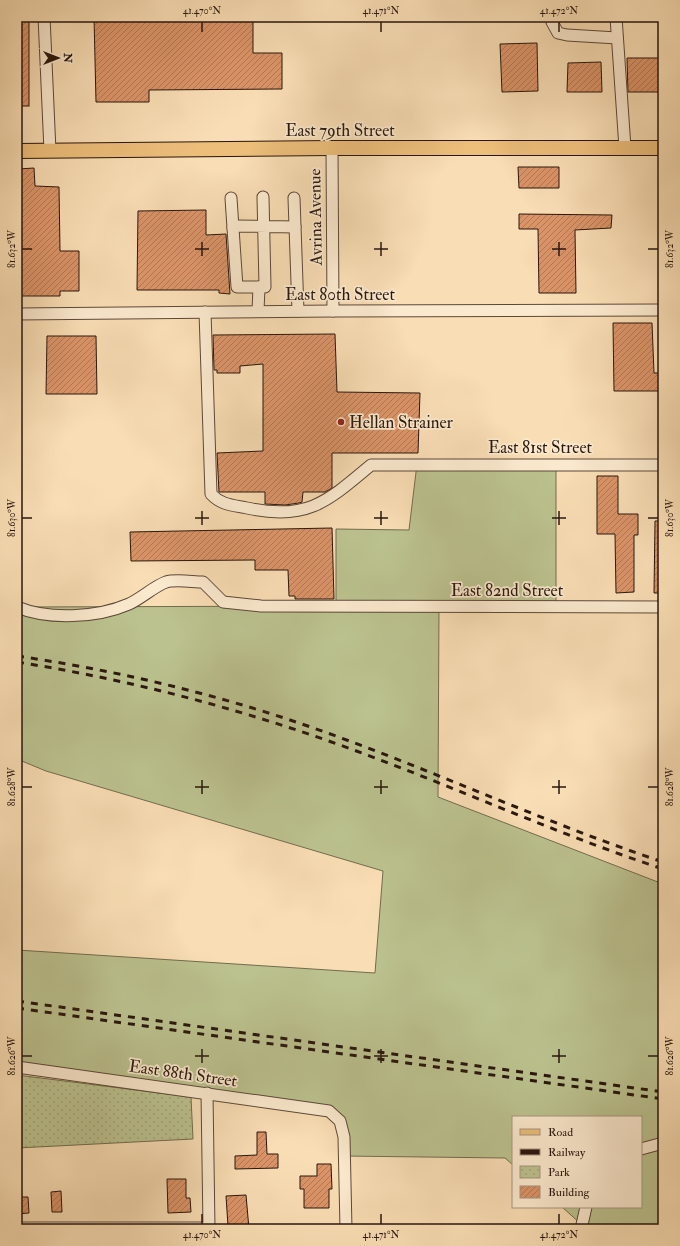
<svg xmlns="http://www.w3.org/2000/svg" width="680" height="1246" font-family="'IM FELL Double Pica',serif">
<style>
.green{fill:#bbc28f;stroke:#726c4e}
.park{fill:url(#park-dots);stroke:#726c4e}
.building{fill:url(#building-hatch);stroke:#29160e}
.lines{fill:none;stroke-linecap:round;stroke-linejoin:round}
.minor-casing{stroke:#5d4838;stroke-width:13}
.major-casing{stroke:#29160e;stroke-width:16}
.minor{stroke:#fbe9ce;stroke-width:11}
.major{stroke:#ecbe7a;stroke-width:14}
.rail{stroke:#29160e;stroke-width:3;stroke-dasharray:7 7;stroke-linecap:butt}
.ticks{fill:none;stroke:#29160e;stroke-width:1.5}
.poi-dot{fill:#8f2418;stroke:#fbe9ce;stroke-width:1.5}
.labels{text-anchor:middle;stroke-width:3.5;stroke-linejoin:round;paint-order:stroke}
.street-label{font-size:17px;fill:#29160e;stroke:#fbe9ce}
.poi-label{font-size:17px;fill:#29160e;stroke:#fbe9ce;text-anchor:start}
.neatline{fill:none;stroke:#29160e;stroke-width:1.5}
.ticks-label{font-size:10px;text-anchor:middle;fill:#29160e}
</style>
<defs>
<pattern id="park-dots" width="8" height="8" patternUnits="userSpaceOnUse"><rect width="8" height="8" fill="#bbc28f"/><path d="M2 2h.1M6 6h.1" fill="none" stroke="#a1a67a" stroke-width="1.8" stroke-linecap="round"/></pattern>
<pattern id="building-hatch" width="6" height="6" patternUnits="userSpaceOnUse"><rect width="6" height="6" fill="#db9468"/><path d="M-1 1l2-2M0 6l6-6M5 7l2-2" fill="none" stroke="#b27854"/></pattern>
</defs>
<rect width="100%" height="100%" fill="#f9ddb4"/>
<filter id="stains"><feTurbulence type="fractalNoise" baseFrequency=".005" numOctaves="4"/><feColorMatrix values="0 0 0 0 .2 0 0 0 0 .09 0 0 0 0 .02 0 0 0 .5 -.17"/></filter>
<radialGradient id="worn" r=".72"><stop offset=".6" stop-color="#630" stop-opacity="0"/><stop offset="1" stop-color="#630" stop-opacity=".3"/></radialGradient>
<path class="green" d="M417,464H556V607H439L438,797L663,884V1229H581V1224L562,1207H641V1117H513V1165L505,1158L344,1156V1137L329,1111L17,1067V950L375,973L383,871L46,771L17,759V607L336,606V529L409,530Z"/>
<path class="park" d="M17,1075L191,1097L193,1139L17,1148Z"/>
<g class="building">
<rect x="17" y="17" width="12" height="89"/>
<path d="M94,17H253V53H282V89L149,90V102H96Z"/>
<path d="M537,43L538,91L502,92L500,44Z"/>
<path d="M627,58H663V92H628Z"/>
<path d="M601,62L602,92H567L568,63Z"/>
<path d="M518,167H559V188H519Z"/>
<path d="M34,168L35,186L59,187L60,251H79V291H60V296H17V230H20L18,169Z"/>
<path d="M206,210V235L226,234L230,294L219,293V290H137L138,211Z"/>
<path d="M519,214L612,215L611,228L575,230L576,293H539L538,229H519Z"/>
<path d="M613,323H652L654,373H663V391H614Z"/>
<path d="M335,334L337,392L420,393L418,453H332V488L325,492H303L302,502L299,503L285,505L265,504V492H219L217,453L263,451V364L240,366V373H217V370H214L213,335Z"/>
<path d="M47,336H96L97,394H46Z"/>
<path d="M597,476H618V514H638V535H634V592L616,593L615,534H597Z"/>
<path d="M655,521H663V593H654Z"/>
<path d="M332,528L334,599H295V596H289L288,570H255V560L131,561L130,532Z"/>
<path d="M257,1132H266L267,1154H278V1168L235,1169V1156L257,1155Z"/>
<path d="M317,1164H331L332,1189H329V1208H304V1189H300V1176H317Z"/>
<path d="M167,1179H186V1198H190L191,1212L168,1213Z"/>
<path d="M61,1191L62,1212H52L51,1192Z"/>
<path d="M246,1195L249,1229H236V1226H228L226,1196Z"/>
<path d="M17,1197H28L29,1213L17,1214Z"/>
</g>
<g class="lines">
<g class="minor-casing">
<g id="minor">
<path d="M44,17L50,151"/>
<path d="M551,17L552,22L558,33L567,35L617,38"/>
<path d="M616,17L625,148"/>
<path d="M332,148L333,311"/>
<path d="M263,197L265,287H237L233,228L235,226L295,227"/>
<path d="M231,198L233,228"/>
<path d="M294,198L298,311"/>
<path d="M258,311L259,287"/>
<path d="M205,312L211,494C221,505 232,505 247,508C307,521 327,502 371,465H663"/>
<path d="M17,314L333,311L663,310"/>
<path d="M17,607C48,620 97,618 129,604C142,598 153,587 166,582C176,579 193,582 203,582L223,602L261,606L663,607"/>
<path d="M17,1067L329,1111L340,1121L344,1137L346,1229"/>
<path d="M207,1093L209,1229"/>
<path d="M641,1149L663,1143"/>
<path d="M17,1228H209"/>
<path d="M581,1229L586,1207"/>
</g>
</g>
<g class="major-casing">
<path id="major" d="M17,151L332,148H663"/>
</g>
<use href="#minor" class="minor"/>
<use href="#major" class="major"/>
<g class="rail">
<path d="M17,656C113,670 208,692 299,723C422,765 540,821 663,862"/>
<path d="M17,662C131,680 242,709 351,749C455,787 557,834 663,869"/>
<path d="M17,1001L663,1092"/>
<path d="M17,1008L663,1099"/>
</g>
</g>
<path class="ticks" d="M202,22V32M381,22V32M559,22V32M202,242V256M381,242V256M559,242V256M22,249H32M195,249H209M374,249H388M552,249H566M648,249H658M202,511V525M381,511V525M559,511V525M22,518H32M195,518H209M374,518H388M552,518H566M648,518H658M202,780V794M381,780V794M559,780V794M22,787H32M195,787H209M374,787H388M552,787H566M648,787H658M202,1049V1063M381,1049V1063M559,1049V1063M22,1056H32M195,1056H209M374,1056H388M552,1056H566M648,1056H658M202,1214V1224M381,1214V1224M559,1214V1224"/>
<circle class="poi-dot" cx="341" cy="422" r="4"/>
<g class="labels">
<g class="street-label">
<text x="340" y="136">East 79th Street</text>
<text transform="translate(315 217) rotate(-91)" y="6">Avrina Avenue</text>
<text x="340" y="300">East 80th Street</text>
<text x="540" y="453">East 81st Street</text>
<text x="507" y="596">East 82nd Street</text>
<text transform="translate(183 1073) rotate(8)" y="6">East 88th Street</text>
</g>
<g class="poi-label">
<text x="349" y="428">Hellan Strainer</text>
</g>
</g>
<rect width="680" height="1246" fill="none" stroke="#f9ddb4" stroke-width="44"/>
<rect x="512" y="1116" width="130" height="92" fill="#fbe9ce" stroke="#a79581"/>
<rect x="520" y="1129" width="20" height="6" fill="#ecbe7a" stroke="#a79581"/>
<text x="548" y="1136" font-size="12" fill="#29160e">Road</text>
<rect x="520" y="1149" width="20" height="6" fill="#29160e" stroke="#a79581"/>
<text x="548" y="1156" font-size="12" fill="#29160e">Railway</text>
<rect x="520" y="1166" width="20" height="12" fill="url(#park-dots)" stroke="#a79581"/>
<text x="548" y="1176" font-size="12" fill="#29160e">Park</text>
<rect x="520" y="1186" width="20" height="12" fill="url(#building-hatch)" stroke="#a79581"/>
<text x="548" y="1196" font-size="12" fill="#29160e">Building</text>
<g transform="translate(58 58) rotate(90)" stroke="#fbe9ce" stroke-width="3" paint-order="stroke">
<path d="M0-3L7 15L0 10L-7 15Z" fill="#29160e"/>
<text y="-6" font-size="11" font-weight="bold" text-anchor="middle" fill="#29160e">N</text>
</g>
<rect x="22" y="22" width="636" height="1202" class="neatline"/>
<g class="ticks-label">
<text x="202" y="14">41.470°N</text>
<text x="381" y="14">41.471°N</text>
<text x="559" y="14">41.472°N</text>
<text transform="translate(669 249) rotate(-90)" y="4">81.632°W</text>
<text transform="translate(11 249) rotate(-90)" y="4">81.632°W</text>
<text transform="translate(669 518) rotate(-90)" y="4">81.630°W</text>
<text transform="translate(11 518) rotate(-90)" y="4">81.630°W</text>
<text transform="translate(11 787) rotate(-90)" y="4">81.628°W</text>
<text transform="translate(669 787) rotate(-90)" y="4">81.628°W</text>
<text transform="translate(669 1056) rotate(-90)" y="4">81.626°W</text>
<text transform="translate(11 1056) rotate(-90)" y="4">81.626°W</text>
<text x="202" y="1238">41.470°N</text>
<text x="381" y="1238">41.471°N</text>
<text x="559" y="1238">41.472°N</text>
</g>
<rect width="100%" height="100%" filter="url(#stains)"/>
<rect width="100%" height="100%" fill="url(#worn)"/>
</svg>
